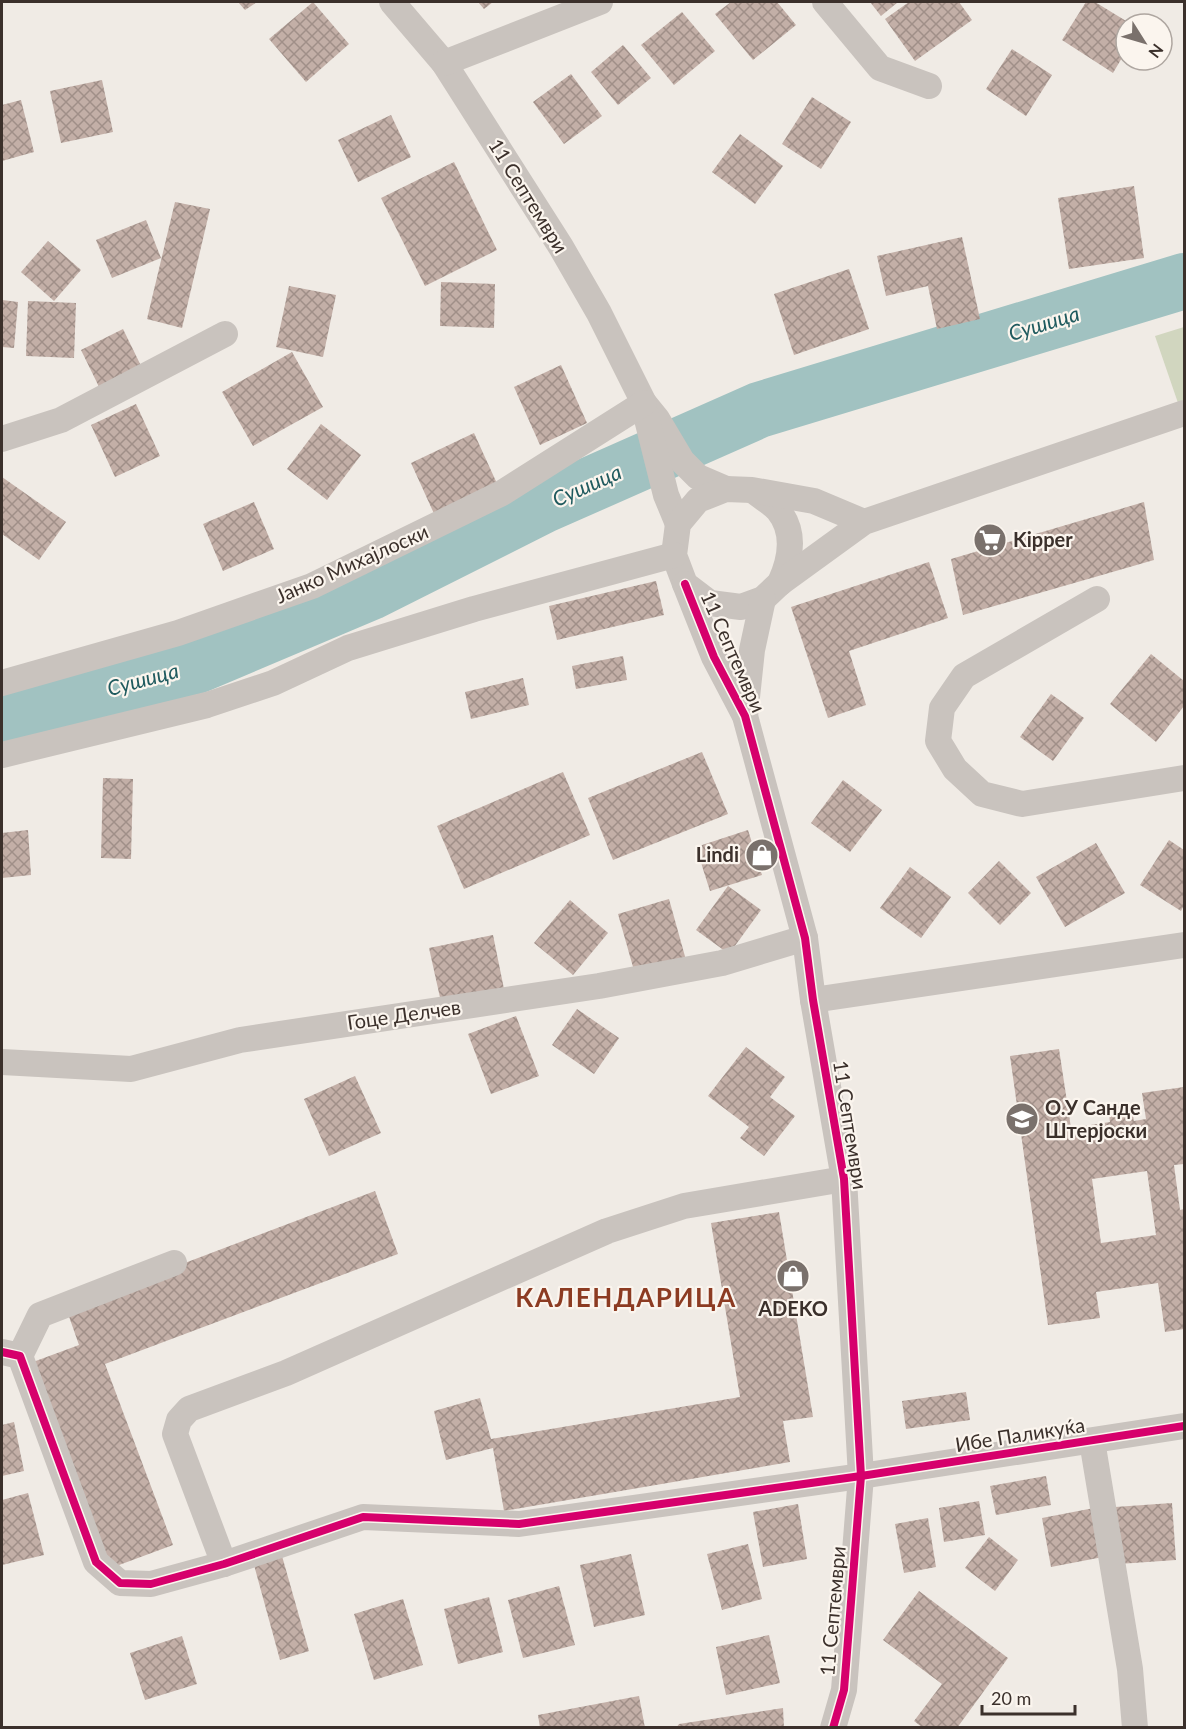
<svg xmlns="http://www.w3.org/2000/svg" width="1186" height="1729" font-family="Lato,sans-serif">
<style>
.park{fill:#d1d6bf}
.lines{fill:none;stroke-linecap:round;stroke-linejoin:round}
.river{stroke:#a1c2c1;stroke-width:56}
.building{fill:url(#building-cross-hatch);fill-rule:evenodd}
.minor{stroke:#c9c3be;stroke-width:26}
.cycleway-casing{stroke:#fbf5ee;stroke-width:11}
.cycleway{stroke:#d6006c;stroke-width:8}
.labels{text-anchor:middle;stroke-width:4.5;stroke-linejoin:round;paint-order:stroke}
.street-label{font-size:20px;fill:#3b302b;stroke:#fbf5ee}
.poi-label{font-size:20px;font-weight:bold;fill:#3b302b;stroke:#fbf5ee;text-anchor:start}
.water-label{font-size:21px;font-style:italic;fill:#1f5a5e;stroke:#fbf5ee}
.district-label{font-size:26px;font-weight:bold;letter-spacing:1.5px;fill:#8c3b22;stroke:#fbf5ee}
</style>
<defs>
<pattern id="building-cross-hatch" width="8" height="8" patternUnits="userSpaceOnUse" patternTransform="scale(1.5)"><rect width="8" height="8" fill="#c3afa7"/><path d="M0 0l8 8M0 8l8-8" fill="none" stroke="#a08f88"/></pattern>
</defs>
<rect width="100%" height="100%" fill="#f0ebe5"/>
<path class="park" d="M1184,327V400L1178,403L1155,336Z"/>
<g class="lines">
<path class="river" d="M2,718L196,666L371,592L542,506L759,410L1184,281"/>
</g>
<g class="building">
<path d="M238,2H257L245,10Z"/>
<path d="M313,2L349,44L306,82L269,39Z"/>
<path d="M478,2H493L484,9Z"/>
<path d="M731,2H777L796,25L753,60L715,14Z"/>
<path d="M870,2H898L881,16Z"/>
<path d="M909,2H959L972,20L915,61L885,19Z"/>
<path d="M1086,2H1095L1131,24H1126V51L1113,73L1062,40Z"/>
<path d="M682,12L715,51L674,85L641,45Z"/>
<path d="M623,45L651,78L618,105L591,72Z"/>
<path d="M1012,49L1052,75L1026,116L986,89Z"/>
<path d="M571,74L602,116L564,144L533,102Z"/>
<path d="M102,80L113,132L61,143L50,91Z"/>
<path d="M812,97L851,122L821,169L782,144Z"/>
<path d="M21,100L34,152L2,161V105Z"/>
<path d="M391,115L411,157L358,182L338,140Z"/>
<path d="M740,134L783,166L755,204L712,172Z"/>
<path d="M454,162L497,250L425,286L381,198Z"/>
<path d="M1134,186L1144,258L1069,269L1058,198Z"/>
<path d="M175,202L210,209L182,328L147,319Z"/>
<path d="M146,220L161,258L112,278L96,240Z"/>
<path d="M962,237L980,319L937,329L928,286L886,296L877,256Z"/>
<path d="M48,241L81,270L54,301L21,272Z"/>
<path d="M849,269L869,329L794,355L774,294Z"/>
<path d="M441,282L495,284L494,328L440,326Z"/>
<path d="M289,286L336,295L323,357L276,347Z"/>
<path d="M2,300L18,302L14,348L2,347Z"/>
<path d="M28,301L76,303L74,358L26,356Z"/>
<path d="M123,329L145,374L103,395L81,350Z"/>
<path d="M292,352L323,407L253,446L222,392Z"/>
<path d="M561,365L587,423L540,445L514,387Z"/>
<path d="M136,404L160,456L115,477L91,425Z"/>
<path d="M321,424L361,455L327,500L287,469Z"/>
<path d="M474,433L499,488L436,518L411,463Z"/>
<path d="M2,477L66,522L39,560L2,534Z"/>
<path d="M254,502L274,549L223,571L203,524Z"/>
<path d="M1144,502L1154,560L963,615L951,559Z"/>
<path d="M929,562L948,618L849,651L866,705L828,718L791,607Z"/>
<path d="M656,581L664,615L557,640L549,606Z"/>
<path d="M1151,654L1184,681V706L1156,742L1110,704Z"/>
<path d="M623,656L627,680L576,689L572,666Z"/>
<path d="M523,678L529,705L471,719L465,692Z"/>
<path d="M1051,694L1084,718L1053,761L1020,737Z"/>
<path d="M702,752L728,814L613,860L588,798Z"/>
<path d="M563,772L590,835L464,889L437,826Z"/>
<path d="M103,778L133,779L131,859L101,858Z"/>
<path d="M843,780L882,810L850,852L811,823Z"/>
<path d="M28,830L31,875L2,878V833Z"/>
<path d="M748,830L762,875L710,891L696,847Z"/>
<path d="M1169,840L1184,850V905L1181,911L1140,885Z"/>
<path d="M1096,843L1125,893L1065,927L1036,877Z"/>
<path d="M999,861L1031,893L1000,925L968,893Z"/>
<path d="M910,867L951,897L921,938L880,908Z"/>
<path d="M728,886L761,910L729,954L696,930Z"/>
<path d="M669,899L686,960L635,974L618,914Z"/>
<path d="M570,900L608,933L573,975L534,943Z"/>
<path d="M493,935L504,989L441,1002L429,948Z"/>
<path d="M577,1009L619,1038L594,1074L552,1045Z"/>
<path d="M516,1016L539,1076L491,1094L468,1034Z"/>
<path d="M746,1047L785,1077L770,1097L795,1116L764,1156L740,1138L749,1127L708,1096Z"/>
<path d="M1059,1049L1071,1128L1110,1122L1108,1108L1131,1105L1134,1121L1146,1119L1142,1093L1184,1087V1164L1174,1165L1180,1210L1184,1209V1329L1165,1332L1158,1283L1096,1292L1100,1318L1048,1325L1010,1056ZM1147,1171L1156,1235L1101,1243L1092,1179Z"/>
<path d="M355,1076L381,1133L329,1156L304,1099Z"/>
<path d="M375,1191L398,1254L105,1364L173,1545L111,1568L33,1362L79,1345L66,1308Z"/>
<path d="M779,1212L813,1417L783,1421L790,1462L504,1511L493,1448L446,1460L434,1411L480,1398L491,1439L740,1397L711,1223Z"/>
<path d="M966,1392L970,1420L906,1429L902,1401Z"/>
<path d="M14,1422L24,1471L2,1476V1425Z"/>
<path d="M1046,1476L1051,1505L996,1515L990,1486Z"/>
<path d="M28,1493L44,1555L2,1565V1500Z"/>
<path d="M979,1501L985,1535L944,1542L939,1508Z"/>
<path d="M1172,1503L1176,1560L1119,1564L1115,1507Z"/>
<path d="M798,1504L807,1559L763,1567L753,1512Z"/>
<path d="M1094,1508L1103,1557L1051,1567L1042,1518Z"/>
<path d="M928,1518L936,1567L904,1573L895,1524Z"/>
<path d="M989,1537L1018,1560L995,1591L965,1568Z"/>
<path d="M748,1544L762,1599L722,1610L707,1554Z"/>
<path d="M631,1554L645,1615L594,1627L580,1565Z"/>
<path d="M282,1556L309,1651L280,1660L254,1565Z"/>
<path d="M559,1586L575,1645L523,1658L508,1600Z"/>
<path d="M919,1591L1008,1658L957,1728H923L914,1721L942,1684L883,1640Z"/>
<path d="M489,1597L503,1652L458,1664L444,1609Z"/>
<path d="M403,1599L423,1665L374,1680L354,1614Z"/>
<path d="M769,1635L780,1683L726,1695L716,1647Z"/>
<path d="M182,1636L197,1684L145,1700L130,1653Z"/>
<path d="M639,1696L645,1728H540L538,1715Z"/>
<path d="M783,1708L784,1728H676L679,1724Z"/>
</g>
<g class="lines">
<g class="minor">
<path d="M392,2L444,63L561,247L599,313L644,403L657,419L682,461L698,477L726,489"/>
<path d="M825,2L880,68L929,86"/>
<path d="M444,63L600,2"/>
<path d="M646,415L666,495L678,524"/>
<path d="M2,439L61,420L225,334"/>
<path d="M755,492C762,498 772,503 778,510C796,532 791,559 780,583"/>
<path d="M864,522L814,501L752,490L726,489L698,500L678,524L674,555L685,584L710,603L741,607L763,599L780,583L864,522L1184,413"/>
<path d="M685,584L714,657L745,716L805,938L813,1000L844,1179L861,1476L844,1690L833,1728"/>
<path d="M1097,599L964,676L942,708L938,741L955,769L982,794L1022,804L1184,778"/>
<path d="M2,683L178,633L312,586L502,493L644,403"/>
<path d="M745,716L752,650L763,599"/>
<path d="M2,755L207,705L273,683L348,648L474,609L674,555"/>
<path d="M813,1000L1184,945"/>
<path d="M2,1062L131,1069L240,1040L599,986L722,963L805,938"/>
<path d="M2,1352L20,1356L96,1562L120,1583L151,1584L224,1564L363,1517L519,1524L861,1476L1184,1426"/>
<path d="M20,1356L40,1315L174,1263"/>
<path d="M1092,1441L1130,1669L1135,1728"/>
<path d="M224,1564L175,1434L179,1420L189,1409L286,1373L607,1231L684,1206L844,1179"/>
</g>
<g class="cycleway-casing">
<g id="cycleway">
<path d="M685,584L714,657L745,716L805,938L813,1000L844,1179L861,1476L844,1690L833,1728"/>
<path d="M2,1352L20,1356L96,1562L120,1583L151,1584L224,1564L363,1517L519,1524L861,1476L1184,1426"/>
</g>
</g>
<use href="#cycleway" class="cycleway"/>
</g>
<defs>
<g id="supermarket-disc" transform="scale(1.725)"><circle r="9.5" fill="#7a716c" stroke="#fbf5ee"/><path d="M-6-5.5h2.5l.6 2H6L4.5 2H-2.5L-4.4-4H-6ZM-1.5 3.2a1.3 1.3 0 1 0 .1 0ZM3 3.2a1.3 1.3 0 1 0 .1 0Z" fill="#fff"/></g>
<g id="shop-disc" transform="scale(1.725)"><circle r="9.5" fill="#7a716c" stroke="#fbf5ee"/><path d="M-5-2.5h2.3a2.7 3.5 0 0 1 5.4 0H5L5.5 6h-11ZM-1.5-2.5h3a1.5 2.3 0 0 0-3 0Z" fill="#fff"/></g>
<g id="school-disc" transform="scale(1.725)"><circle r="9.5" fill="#7a716c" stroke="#fbf5ee"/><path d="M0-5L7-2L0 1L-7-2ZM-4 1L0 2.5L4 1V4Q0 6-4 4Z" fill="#fff"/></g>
</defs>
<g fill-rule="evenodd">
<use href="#supermarket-disc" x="990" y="540"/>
<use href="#shop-disc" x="762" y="855"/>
<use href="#school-disc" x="1022" y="1119"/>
<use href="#shop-disc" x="793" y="1276"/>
</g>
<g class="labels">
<g class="street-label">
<text transform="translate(528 196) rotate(58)" y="7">11 Септември</text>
<text transform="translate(352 564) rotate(-24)" y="7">Јанко Михајлоски</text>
<text transform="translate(733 652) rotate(66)" y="7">11 Септември</text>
<text transform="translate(404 1015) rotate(-8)" y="7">Гоце Делчев</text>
<text transform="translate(850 1125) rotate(81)" y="7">11 Септември</text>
<text transform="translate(1020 1435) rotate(-9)" y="7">Ибе Паликуќа</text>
<text transform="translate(833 1611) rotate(-85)" y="7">11 Септември</text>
</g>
<g class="poi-label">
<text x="1013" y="547">Kipper</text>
<text x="739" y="862" text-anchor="end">Lindi</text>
<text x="1045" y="1115">О.У Санде<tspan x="1045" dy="23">Штерјоски</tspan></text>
<text x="793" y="1316" text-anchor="middle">ADEKO</text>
</g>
<g class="water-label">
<text transform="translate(1044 324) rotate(-17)" y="7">Сушица</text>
<text transform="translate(587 486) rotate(-24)" y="7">Сушица</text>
<text transform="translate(143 680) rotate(-15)" y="7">Сушица</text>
</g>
<g class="district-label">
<text x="626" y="1307">КАЛЕНДАРИЦА</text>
</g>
</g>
<rect width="1186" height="1729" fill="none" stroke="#3b302b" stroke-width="6"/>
<g transform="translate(1144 42) rotate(127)"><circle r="28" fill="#fbf5ee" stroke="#aea6a0" stroke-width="1.5"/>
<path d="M0-4.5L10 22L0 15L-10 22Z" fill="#7a716c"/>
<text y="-9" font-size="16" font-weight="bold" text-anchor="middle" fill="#3b302b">N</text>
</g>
<path d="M982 1705v9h93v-9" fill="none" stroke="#3b302b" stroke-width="3"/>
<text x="991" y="1705" font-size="18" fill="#3b302b" stroke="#fbf5ee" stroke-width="4.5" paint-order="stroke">20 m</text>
</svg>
